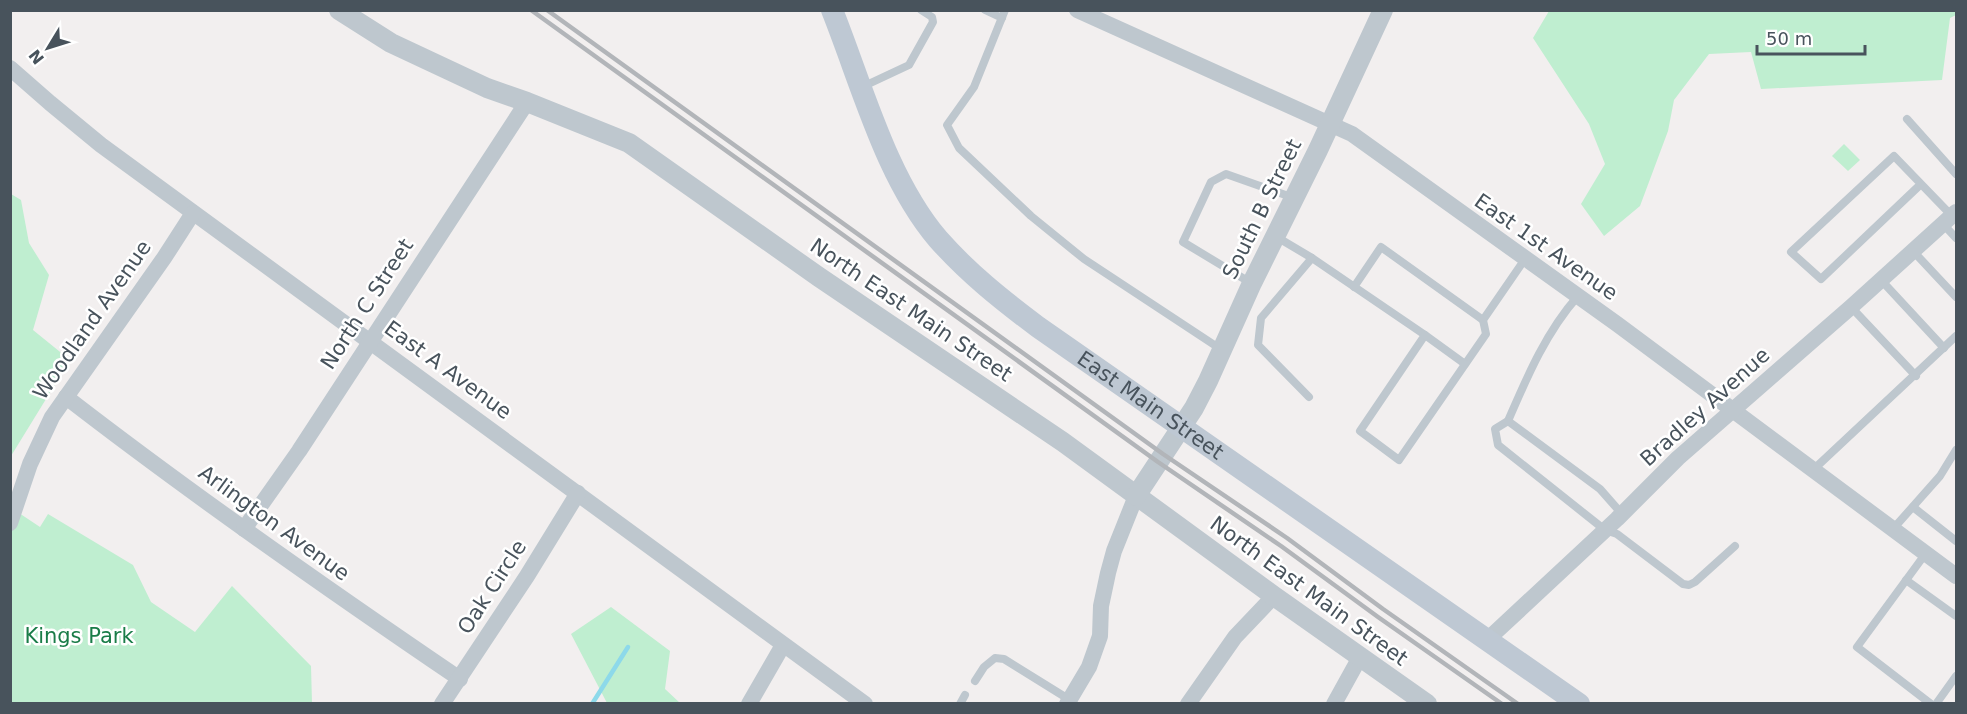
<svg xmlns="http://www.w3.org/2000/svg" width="1967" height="714" font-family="'DejaVu Sans',sans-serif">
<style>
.green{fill:#bfeed0}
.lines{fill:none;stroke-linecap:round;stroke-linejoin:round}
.stream{stroke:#8dd9ea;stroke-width:4.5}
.service{stroke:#bec7ce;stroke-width:8}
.minor{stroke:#bec7ce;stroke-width:16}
.tertiary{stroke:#bec7ce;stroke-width:20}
.secondary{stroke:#bec8d3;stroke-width:22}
.rail{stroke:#b2b5b9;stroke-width:4.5}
.labels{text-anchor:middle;stroke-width:5;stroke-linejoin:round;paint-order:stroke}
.street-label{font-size:21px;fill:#48535c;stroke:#fff}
.park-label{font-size:21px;fill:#1a7c48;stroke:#fff}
</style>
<rect width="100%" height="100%" fill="#f2efef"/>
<g class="green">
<path d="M1549,11L1956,10V15L1950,18L1942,80L1761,89L1751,52L1709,54L1674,100L1668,131L1640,206L1604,236L1581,204L1605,164L1589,124L1533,38Z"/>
<path d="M1844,144L1860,160L1848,171L1832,156Z"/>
<path d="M11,194L21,200L29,243L49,275L33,330L70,360L11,456Z"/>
<path d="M10,507L40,527L48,514L133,565L151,602L195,632L232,586L311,666L312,703H11Z"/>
<path d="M611,607L670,651L665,689L680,703H607L571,634Z"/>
</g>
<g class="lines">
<path class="stream" d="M592,704L628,647"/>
<g class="service">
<path d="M985,10L1002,18"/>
<path d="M1005,10L974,87L947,125L959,148L1031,216L1084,259L1222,350"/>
<path d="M862,87L909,65L933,22L932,17L921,10"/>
<path d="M1907,119L1956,174"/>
<path d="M1921,184L1821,279L1791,252L1894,156L1952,216"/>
<path d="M1943,224L1956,238"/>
<path d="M1275,236L1312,258L1425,335L1360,431L1399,460L1486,334L1483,320L1525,259"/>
<path d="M1913,251L1956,297"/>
<path d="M1881,280L1944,348"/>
<path d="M1251,283L1183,242L1211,182L1226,174L1294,198"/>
<path d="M1354,287L1381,247L1483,320"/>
<path d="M1851,307L1916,376"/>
<path d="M1425,335L1465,364"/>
<path d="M1309,397L1258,345L1261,318L1312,258"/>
<path d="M1508,421C1527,377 1546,332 1578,296"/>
<path d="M1814,469L1956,336"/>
<path d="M1913,507L1956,541"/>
<path d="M1622,514L1600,489L1508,421L1495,429L1498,445L1605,530L1617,534L1683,584L1689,585L1695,582L1735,546"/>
<path d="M1893,529L1940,476L1956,450"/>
<path d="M1926,553L1857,647L1931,704"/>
<path d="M1906,580L1956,616"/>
<path d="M975,681L984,667L995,658L1004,659L1070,700"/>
<path d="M960,704L965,695"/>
<path d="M1936,704L1956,676"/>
</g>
<g class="minor">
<path d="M1077,10L1352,134L1617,324L1956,576"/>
<path d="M10,68L50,103L101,145L865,704"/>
<path d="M66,397C194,496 326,588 460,679"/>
<path d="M10,523L30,464L52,417L164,258L193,213"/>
<path d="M244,529L299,451L527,102"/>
<path d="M1487,640L1617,519L1678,458L1851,307L1956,212"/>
<path d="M442,704L527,576L578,493"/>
<path d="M749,704L783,645"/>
<path d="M1067,704L1089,667L1100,636L1101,606L1108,573L1114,551L1136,496"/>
<path d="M1188,704L1235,637L1274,596"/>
<path d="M1334,704L1360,657"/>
</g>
<g class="tertiary">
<path d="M339,10L391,43L487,88L527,102L629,143L819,277L1063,442L1274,596L1427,704"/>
<path d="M1136,496L1194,408L1208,381L1252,283L1318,150L1383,10"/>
</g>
<path class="secondary" id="s1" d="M832,10C862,85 886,178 938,239C968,273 1002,300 1038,327L1579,704"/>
<g class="rail">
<path d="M531,10L1158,462L1281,546L1378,617L1502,704"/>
<path d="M547,10L1163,454L1287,538L1383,609L1518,704"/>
</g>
</g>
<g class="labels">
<g class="street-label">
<text transform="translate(1262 209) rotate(-64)" y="7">South B Street</text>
<text transform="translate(1546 247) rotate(35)" y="7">East 1st Avenue</text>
<text transform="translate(367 304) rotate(-57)" y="7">North C Street</text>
<text transform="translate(911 310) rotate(34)" y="7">North East Main Street</text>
<text transform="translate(92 320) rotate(-55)" y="7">Woodland Avenue</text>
<text transform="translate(448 370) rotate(36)" y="7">East A Avenue</text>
<text dy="7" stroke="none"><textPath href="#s1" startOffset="524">East Main Street</textPath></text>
<text transform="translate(1705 407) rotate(-42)" y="7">Bradley Avenue</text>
<text transform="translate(274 523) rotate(36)" y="7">Arlington Avenue</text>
<text transform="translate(492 587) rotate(-57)" y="7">Oak Circle</text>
<text transform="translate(1309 591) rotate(36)" y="7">North East Main Street</text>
</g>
<g class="park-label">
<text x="79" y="643">Kings Park</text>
</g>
</g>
<rect width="1967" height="714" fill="none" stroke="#48535c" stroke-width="24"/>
<g transform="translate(48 48) rotate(232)" stroke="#ffffff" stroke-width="4.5" paint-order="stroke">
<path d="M0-4.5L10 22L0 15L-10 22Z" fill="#48535c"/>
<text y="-9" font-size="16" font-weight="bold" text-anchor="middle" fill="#48535c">N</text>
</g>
<path d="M1757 45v9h108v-9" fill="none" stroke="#48535c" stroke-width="3"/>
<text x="1766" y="45" font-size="18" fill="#48535c" stroke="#ffffff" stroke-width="4.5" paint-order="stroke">50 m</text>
</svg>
